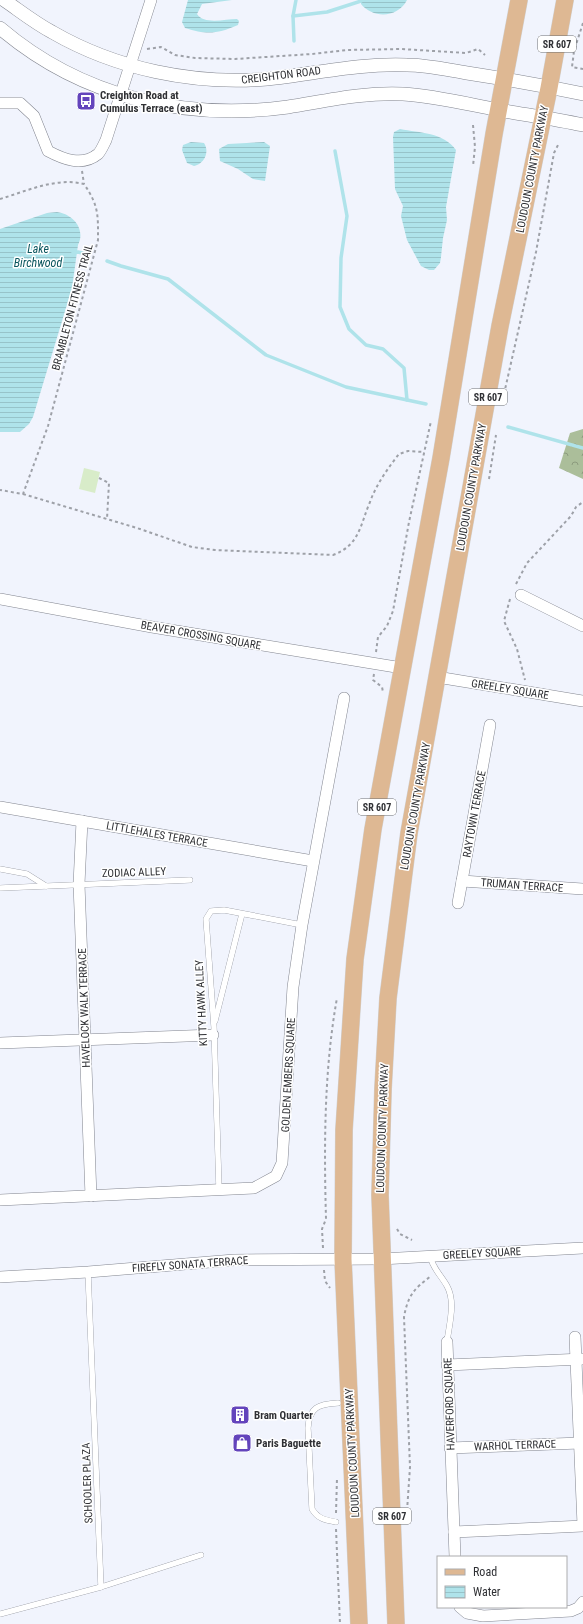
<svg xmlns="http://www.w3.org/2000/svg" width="583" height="1624" font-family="'Roboto Condensed',sans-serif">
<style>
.green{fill:#d8ecc9}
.forest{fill:url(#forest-crowns)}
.water{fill:url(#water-rules)}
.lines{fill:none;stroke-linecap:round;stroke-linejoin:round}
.stream{stroke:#afe3ea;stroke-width:3.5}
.service-casing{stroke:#82858f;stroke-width:6}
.minor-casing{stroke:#82858f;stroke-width:12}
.tertiary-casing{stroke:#82858f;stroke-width:14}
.primary-casing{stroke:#d1d1d2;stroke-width:18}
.path{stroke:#9ea1a8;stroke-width:2;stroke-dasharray:3 3;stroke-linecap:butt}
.service{stroke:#fff;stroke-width:5.5}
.minor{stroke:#fff;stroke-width:11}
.tertiary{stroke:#fff;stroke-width:13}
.primary{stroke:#deb893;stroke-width:17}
.labels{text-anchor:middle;stroke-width:3;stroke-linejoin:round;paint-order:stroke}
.shield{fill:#fff;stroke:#6d6e71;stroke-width:1}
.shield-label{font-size:10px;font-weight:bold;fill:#2f3034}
.street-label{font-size:11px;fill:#2f3034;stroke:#fff}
.poi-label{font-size:11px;font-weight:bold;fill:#2f3034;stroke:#fff;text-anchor:start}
.water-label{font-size:12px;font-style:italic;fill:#0b565e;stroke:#fff}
</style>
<defs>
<pattern id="forest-crowns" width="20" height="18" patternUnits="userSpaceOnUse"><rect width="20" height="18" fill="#abbe9a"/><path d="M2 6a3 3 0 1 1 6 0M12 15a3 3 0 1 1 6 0" fill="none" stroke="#8c9b7e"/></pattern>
<pattern id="water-rules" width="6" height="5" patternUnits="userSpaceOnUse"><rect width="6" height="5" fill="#afe3ea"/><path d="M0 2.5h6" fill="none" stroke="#97c3c9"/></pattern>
</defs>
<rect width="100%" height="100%" fill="#f1f4fd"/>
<path class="green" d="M84,468L100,472L95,493L79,489Z"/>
<path class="forest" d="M583,429V479L559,468L570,433Z"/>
<g class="water">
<path d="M188,0H232L202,4L197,14C204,25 225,19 237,19L239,21L238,25C217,34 207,35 185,28L182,22Z"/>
<path d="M361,0H407C398,18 373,19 361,4Z"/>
<path d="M400,129C420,133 443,132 456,150L446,207L447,220L443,238L441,257L440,263L434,270H429L421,266L407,240L401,216L403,206L395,189L393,137L394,132Z"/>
<path d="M191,142L204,143C210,152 204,164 194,166L187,163L182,150L183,145Z"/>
<path d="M264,142L270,146L265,181L253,179L238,169L220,161L219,149L228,144Z"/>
<path d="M57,212C73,214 86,229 78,245L72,288L33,417L29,424L20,432H0V229L47,213Z"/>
</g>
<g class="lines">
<g class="stream">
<path d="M293,16L327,12L361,1"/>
<path d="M294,41L293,16L296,0"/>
<path d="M335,151L347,216L341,258L340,307L349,329L366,345L383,349L404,368L407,400"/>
<path d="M73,253L78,252L86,254"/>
<path d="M107,261L121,266L168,279L266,355L346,387L426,404"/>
<path d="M508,427L583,448"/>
</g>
<g class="service-casing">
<g id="service">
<path d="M0,869L27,874L46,886"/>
<path d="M0,888L190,880"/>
<path d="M215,1021L242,914"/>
<path d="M219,1189L214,1027L206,919L211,911L224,910L302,925"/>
<path d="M430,1256C433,1269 441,1275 447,1286C456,1302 449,1325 447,1342"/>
<path d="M88,1272L101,1587"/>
<path d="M336,1522C325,1520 318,1519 312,1509L308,1428C309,1407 319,1404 338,1403"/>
<path d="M0,1614L101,1587L201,1555"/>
</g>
</g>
<g class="minor-casing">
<g id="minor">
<path d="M0,103H20L34,116L48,151C63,159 82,167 98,154C101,151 104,144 106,140L151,0"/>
<path d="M521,595L583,626"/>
<path d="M0,599L152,627L402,668"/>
<path d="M437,677L583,701"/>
<path d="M0,807L313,861"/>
<path d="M82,821L79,884L91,1196"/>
<path d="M462,881L583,889"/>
<path d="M458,903L490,725"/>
<path d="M0,1043L213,1035"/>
<path d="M0,1200L254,1188L276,1176L282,1163L293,987L302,925L344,698"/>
<path d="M0,1277L88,1272L234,1260L381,1259L583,1248"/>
<path d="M575,1337L583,1525"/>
<path d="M447,1342L455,1557"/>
<path d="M447,1365L583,1359"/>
<path d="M450,1448L580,1443"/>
<path d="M454,1532L583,1526"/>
<path d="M460,1607L467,1613L483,1616L571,1611L578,1608L583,1602"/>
</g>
</g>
<g class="tertiary-casing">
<g id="tertiary">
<path d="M4,0C20,11 35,23 52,32C116,69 193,85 267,79C314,74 359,63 407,65C427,65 448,70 467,73C506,79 545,86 583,94"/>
<path d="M0,28C81,97 184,121 288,107C326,101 364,92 403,94C435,96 467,104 499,110C527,115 555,119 583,125"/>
</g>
</g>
<g class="primary-casing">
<g id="primary">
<path d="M359,1624L343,1259L344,1130L355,959L373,829L441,458L494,134L519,0"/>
<path d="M396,1624L380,1195L383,1089L388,998L409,833L500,326L549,88L565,0"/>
</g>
</g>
<g class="path">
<path d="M583,23L574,51L572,67L583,69"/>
<path d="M147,49L161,47L175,55L195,58L235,59L312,54L347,50L402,49L466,53L478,49L485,55"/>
<path d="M473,125L475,147L473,166"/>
<path d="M82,171L84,184"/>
<path d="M0,199C27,191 56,177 84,184C99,206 98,215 98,240L48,426L23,494L0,490"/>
<path d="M504,394L536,252L554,153L559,143"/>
<path d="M99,478L109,483L107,519"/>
<path d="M489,479L496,435"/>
<path d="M23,494L137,528L192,547L215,550L333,555C360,545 360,525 370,502C376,485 388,468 399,454L408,451L424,452"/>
<path d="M516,584L527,563L571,516L576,507L583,502"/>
<path d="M510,599L504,621L517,649L525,680"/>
<path d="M376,652L378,637L387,626L393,611L409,522L431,421"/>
<path d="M374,674L373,680L382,687L383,692"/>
<path d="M397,1229L400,1234L412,1240"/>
<path d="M323,1248L322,1229L326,1219C324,1146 324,1070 337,998"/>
<path d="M324,1270L325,1281L330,1288"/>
<path d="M407,1511L410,1467L404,1317C408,1295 414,1289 431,1276"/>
<path d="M336,1513L337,1478"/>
<path d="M336,1529L340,1624"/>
</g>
<use href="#service" class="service"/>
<use href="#minor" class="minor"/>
<use href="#tertiary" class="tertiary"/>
<use href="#primary" class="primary"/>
</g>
<defs>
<g id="bus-square" transform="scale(1)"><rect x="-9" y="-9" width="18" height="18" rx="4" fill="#6344bc" stroke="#fff"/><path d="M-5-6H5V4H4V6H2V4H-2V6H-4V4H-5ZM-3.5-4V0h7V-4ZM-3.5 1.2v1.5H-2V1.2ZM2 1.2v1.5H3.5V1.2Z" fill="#fff"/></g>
<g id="building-square" transform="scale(1)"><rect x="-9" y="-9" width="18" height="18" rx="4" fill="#6344bc" stroke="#fff"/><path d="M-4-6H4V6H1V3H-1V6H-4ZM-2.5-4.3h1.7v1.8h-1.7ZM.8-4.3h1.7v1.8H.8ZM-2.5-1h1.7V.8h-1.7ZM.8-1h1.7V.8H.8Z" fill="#fff"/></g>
<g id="shop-square" transform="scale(1)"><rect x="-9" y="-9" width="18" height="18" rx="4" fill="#6344bc" stroke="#fff"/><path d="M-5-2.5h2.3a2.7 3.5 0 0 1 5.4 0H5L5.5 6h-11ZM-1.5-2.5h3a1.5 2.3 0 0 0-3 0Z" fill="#fff"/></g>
</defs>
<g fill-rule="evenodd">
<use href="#bus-square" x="86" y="101"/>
<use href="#building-square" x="240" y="1415"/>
<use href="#shop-square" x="242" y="1443"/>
</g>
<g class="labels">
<g class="shield">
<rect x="538" y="36" width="38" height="16" rx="3"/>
<rect x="469" y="389" width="38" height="16" rx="3"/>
<rect x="358" y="799" width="38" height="16" rx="3"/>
<rect x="373" y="1508" width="38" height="16" rx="3"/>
</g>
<g class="shield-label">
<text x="557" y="48">SR 607</text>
<text x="488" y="401">SR 607</text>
<text x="377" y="811">SR 607</text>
<text x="392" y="1520">SR 607</text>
</g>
<g class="street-label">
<text transform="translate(281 75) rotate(-7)" y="4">CREIGHTON ROAD</text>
<text transform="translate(532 169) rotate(-79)" y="4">LOUDOUN COUNTY PARKWAY</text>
<text transform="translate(72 307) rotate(-75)" y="4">BRAMBLETON FITNESS TRAIL</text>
<text transform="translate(471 487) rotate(-80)" y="4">LOUDOUN COUNTY PARKWAY</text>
<text transform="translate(201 635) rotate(10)" y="4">BEAVER CROSSING SQUARE</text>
<text transform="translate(510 689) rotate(9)" y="4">GREELEY SQUARE</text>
<text transform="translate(415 806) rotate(-80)" y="4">LOUDOUN COUNTY PARKWAY</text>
<text transform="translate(474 814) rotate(-80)" y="4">RAYTOWN TERRACE</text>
<text transform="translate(157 834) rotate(10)" y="4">LITTLEHALES TERRACE</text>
<text transform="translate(134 872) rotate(-2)" y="4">ZODIAC ALLEY</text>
<text transform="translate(522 885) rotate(4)" y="4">TRUMAN TERRACE</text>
<text transform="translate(201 1003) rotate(-93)" y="4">KITTY HAWK ALLEY</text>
<text transform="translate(84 1008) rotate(-92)" y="4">HAVELOCK WALK TERRACE</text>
<text transform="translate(288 1075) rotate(-87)" y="4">GOLDEN EMBERS SQUARE</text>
<text transform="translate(382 1128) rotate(-88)" y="4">LOUDOUN COUNTY PARKWAY</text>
<text transform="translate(482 1253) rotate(-3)" y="4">GREELEY SQUARE</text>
<text transform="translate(190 1264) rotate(-4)" y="4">FIREFLY SONATA TERRACE</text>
<text transform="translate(449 1404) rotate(-92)" y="4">HAVERFORD SQUARE</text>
<text transform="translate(515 1445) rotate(-2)" y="4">WARHOL TERRACE</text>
<text transform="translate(352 1453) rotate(-93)" y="4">LOUDOUN COUNTY PARKWAY</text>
<text transform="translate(87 1483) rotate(-92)" y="4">SCHOOLER PLAZA</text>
</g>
<g class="poi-label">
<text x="100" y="99">Creighton Road at<tspan x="100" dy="13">Cumulus Terrace (east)</tspan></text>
<text x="254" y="1419">Bram Quarter</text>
<text x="256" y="1447">Paris Baguette</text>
</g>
<g class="water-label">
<text x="38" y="253">Lake<tspan x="38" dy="14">Birchwood</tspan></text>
</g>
</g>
<rect x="437" y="1556" width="130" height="52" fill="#ffffff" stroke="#acacae"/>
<rect x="445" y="1569" width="20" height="6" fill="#deb893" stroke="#acacae"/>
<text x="473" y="1576" font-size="12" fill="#2f3034">Road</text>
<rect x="445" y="1586" width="20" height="12" fill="url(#water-rules)" stroke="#acacae"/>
<text x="473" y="1596" font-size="12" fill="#2f3034">Water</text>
</svg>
